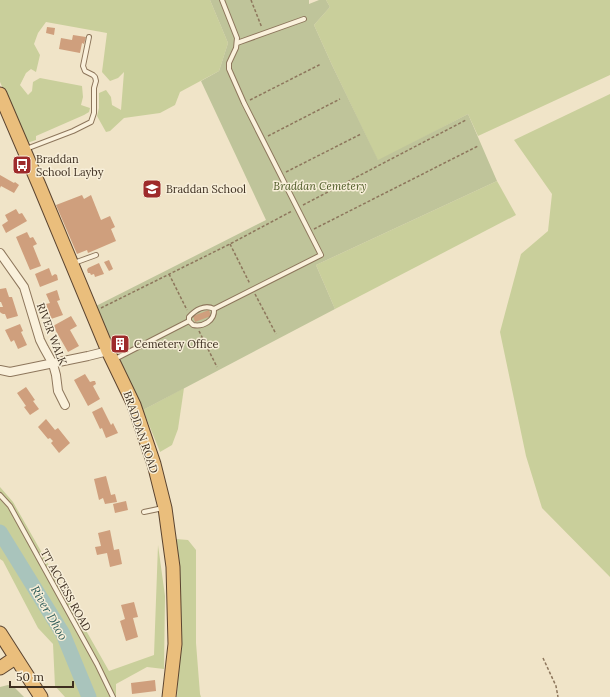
<svg xmlns="http://www.w3.org/2000/svg" width="610" height="697" font-family="Lora,serif">
<style>
.green{fill:#c9cf9b}
.cemetery{fill:#bfc49a}
.lines{fill:none;stroke-linecap:round;stroke-linejoin:round}
.river{stroke:#a9c4bc;stroke-width:15}
.building{fill:#cf9f7d}
.service-casing{stroke:#8d765c;stroke-width:6}
.minor-casing{stroke:#8d765c;stroke-width:10}
.trunk-casing{stroke:#5b4430;stroke-width:15}
.path{stroke:#8d765c;stroke-width:1.5;stroke-dasharray:3 2;stroke-linecap:butt}
.service{stroke:#faf1dc;stroke-width:4}
.minor{stroke:#faf1dc;stroke-width:8}
.trunk{stroke:#eabe7c;stroke-width:13}
.labels{text-anchor:middle;stroke-width:3;stroke-linejoin:round;paint-order:stroke}
.poi-label{font-size:11px;fill:#3d2e20;stroke:#f7eed8;text-anchor:start}
.park-label{font-size:11px;font-style:italic;fill:#4d5a26;stroke:#f7eed8}
.street-label{font-size:11px;fill:#3d2e20;stroke:#f7eed8}
.water-label{font-size:12px;font-style:italic;fill:#2f5d5a;stroke:#f7eed8}
</style>
<rect width="100%" height="100%" fill="#f0e4c8"/>
<g class="green">
<path d="M0,0H210L228,43L219,71L180,92L175,105L160,113L124,118L110,131L106,132L97,116L99,108V93L106,90L111,97L112,105L121,110L124,72L118,78L110,81L102,72L107,33L46,22L38,33L34,44L40,55L36,72L31,69L26,73L20,85L28,95L32,91L33,82L40,78L82,86L83,97L81,105L90,108L89,112L84,115L36,136V140L27,143L0,82Z"/>
<path d="M326,0H610V75L478,136L468,114L378,161L332,65L314,25L330,7Z"/>
<path d="M610,94V577L542,508L526,456L500,332L521,254L548,231L552,194L514,140Z"/>
<path d="M497,181L516,215L335,309L316,265Z"/>
<path d="M184,388L178,429L172,445L160,452L143,410Z"/>
<path d="M0,487L13,502L109,671L154,655L158,545L165,596L164,669L147,667L116,684V697H65L55,686L53,644L38,628L3,561L0,559Z"/>
<path d="M176,539L188,540L196,550V643L200,694L201,697H177L180,637Z"/>
</g>
<g class="cemetery">
<path d="M210,0H309V4L319,0H326L330,7L314,25L332,65L378,160L468,114L497,181L316,265L335,309L143,410L121,362V359L119,354L117,353L96,306L266,220L201,81L219,71L228,43Z"/>
<path d="M8,685L15,688L24,697H0V687Z"/>
</g>
<g class="lines">
<path class="river" d="M0,532L63,634L89,697"/>
</g>
<g class="building">
<path d="M47,27L55,28L54,35L46,33Z"/>
<path d="M73,35L86,37L84,44L82,43L80,53L59,49L61,38L72,40Z"/>
<path d="M0,175L14,183L15,182L19,185L14,193L1,186L0,188Z"/>
<path d="M82,195L84,199L91,195L101,220L110,216L115,227L111,229L116,241L88,253L87,250L77,254L56,205Z"/>
<path d="M16,209L19,214L22,213L27,221L6,233L2,225L8,221L5,215Z"/>
<path d="M27,232L30,238L33,237L37,244L33,246L41,266L30,270L16,237Z"/>
<path d="M109,260L113,269L109,271L104,262Z"/>
<path d="M99,263L104,274L95,277L94,274L91,275L90,273H88L87,270L88,268Z"/>
<path d="M49,268L52,276L55,274L57,275L58,280L40,287L35,274Z"/>
<path d="M6,288L9,297H12L18,316L7,319L5,314H3L1,313L0,312V307H3L1,302H0V289Z"/>
<path d="M57,290L60,300L57,301L63,315L51,319L46,304L50,303L46,294Z"/>
<path d="M209,310L211,316L195,322L193,316Z"/>
<path d="M71,316L77,326L70,330L79,346L68,352L53,326Z"/>
<path d="M20,324L23,331L21,332L27,345L18,349L14,340L11,342L5,330Z"/>
<path d="M121,339L125,346L120,350L116,342Z"/>
<path d="M85,374L90,382L93,381H95L96,384L93,386L100,399L88,406L74,380Z"/>
<path d="M26,387L35,400L33,401L39,409L30,415L24,407L26,406L17,393Z"/>
<path d="M102,407L111,425L113,423L118,433L106,438L102,428L100,429L92,412Z"/>
<path d="M46,419L55,430L58,428L70,443L59,453L51,443L53,441L50,438L48,439L38,427Z"/>
<path d="M106,476L111,495L115,494L117,502L105,504L103,498L99,500L94,479Z"/>
<path d="M126,501L128,510L115,513L113,504Z"/>
<path d="M110,530L114,550L119,549L122,564L110,567L107,553L97,555L95,547L101,546L98,533Z"/>
<path d="M134,602L138,617L133,618L138,637L126,641L120,621L125,619L121,605Z"/>
<path d="M155,680L156,691L132,694L131,683Z"/>
</g>
<g class="lines">
<g class="service-casing">
<g id="service">
<path d="M237,43L304,19"/>
<path d="M26,149L73,131L91,122L94,113V88L96,81L95,77L93,75L85,71L83,66L89,37"/>
<path d="M74,263L96,255"/>
<path d="M189,321V317C195,310 205,304 214,309L321,255L244,103L229,69V63L236,48L237,38L222,0"/>
<path d="M189,321L193,325C203,327 215,321 214,309"/>
<path d="M115,359L189,321"/>
<path d="M0,495L10,506L97,664L113,697"/>
<path d="M144,512L163,508"/>
</g>
</g>
<g class="minor-casing">
<g id="minor">
<path d="M0,253L24,287L40,340L44,348L53,364L56,375L58,391L65,405"/>
<path d="M0,370L10,372L88,356L108,351"/>
</g>
</g>
<g class="trunk-casing">
<g id="trunk">
<path d="M0,94L39,185L108,351L134,405L154,464L165,508L173,567L175,644L169,697"/>
<path d="M0,633L41,697"/>
<path d="M0,668L15,658"/>
</g>
</g>
<g class="path">
<path d="M251,0L262,28"/>
<path d="M250,100L321,64"/>
<path d="M268,136L340,99"/>
<path d="M286,172L361,134"/>
<path d="M303,205L466,120"/>
<path d="M314,229L478,146"/>
<path d="M230,244L250,284"/>
<path d="M169,274L187,310"/>
<path d="M255,294L276,334"/>
<path d="M101,308L230,244L292,211"/>
<path d="M199,331L217,367"/>
<path d="M543,658L556,686L558,697"/>
</g>
<use href="#service" class="service"/>
<use href="#minor" class="minor"/>
<use href="#trunk" class="trunk"/>
</g>
<defs>
<g id="bus-square" transform="scale(1)"><rect x="-9" y="-9" width="18" height="18" rx="4" fill="#9e2a2b" stroke="#f7eed8"/><path d="M-5-6H5V4H4V6H2V4H-2V6H-4V4H-5ZM-3.5-4V0h7V-4ZM-3.5 1.2v1.5H-2V1.2ZM2 1.2v1.5H3.5V1.2Z" fill="#fff"/></g>
<g id="school-square" transform="scale(1)"><rect x="-9" y="-9" width="18" height="18" rx="4" fill="#9e2a2b" stroke="#f7eed8"/><path d="M0-5L7-2L0 1L-7-2ZM-4 1L0 2.5L4 1V4Q0 6-4 4Z" fill="#fff"/></g>
<g id="building-square" transform="scale(1)"><rect x="-9" y="-9" width="18" height="18" rx="4" fill="#9e2a2b" stroke="#f7eed8"/><path d="M-4-6H4V6H1V3H-1V6H-4ZM-2.5-4.3h1.7v1.8h-1.7ZM.8-4.3h1.7v1.8H.8ZM-2.5-1h1.7V.8h-1.7ZM.8-1h1.7V.8H.8Z" fill="#fff"/></g>
</defs>
<g fill-rule="evenodd">
<use href="#bus-square" x="22" y="165"/>
<use href="#school-square" x="152" y="189"/>
<use href="#building-square" x="120" y="344"/>
</g>
<g class="labels">
<g class="poi-label">
<text x="36" y="163">Braddan<tspan x="36" dy="13">School Layby</tspan></text>
<text x="166" y="193">Braddan School</text>
<text x="134" y="348">Cemetery Office</text>
</g>
<g class="park-label">
<text x="320" y="190">Braddan Cemetery</text>
</g>
<g class="street-label">
<text transform="translate(52 334) rotate(69)" y="4">RIVER WALK</text>
<text transform="translate(141 432) rotate(71)" y="4">BRADDAN ROAD</text>
<text transform="translate(66 590) rotate(61)" y="4">TT ACCESS ROAD</text>
</g>
<g class="water-label">
<text transform="translate(49 613) rotate(60)" y="4">River Dhoo</text>
</g>
</g>
<path d="M10 681v6h63v-6" fill="none" stroke="#3d2e20" stroke-width="2"/>
<text x="16" y="681" font-size="12" fill="#3d2e20" stroke="#f7eed8" stroke-width="3" paint-order="stroke">50 m</text>
</svg>
